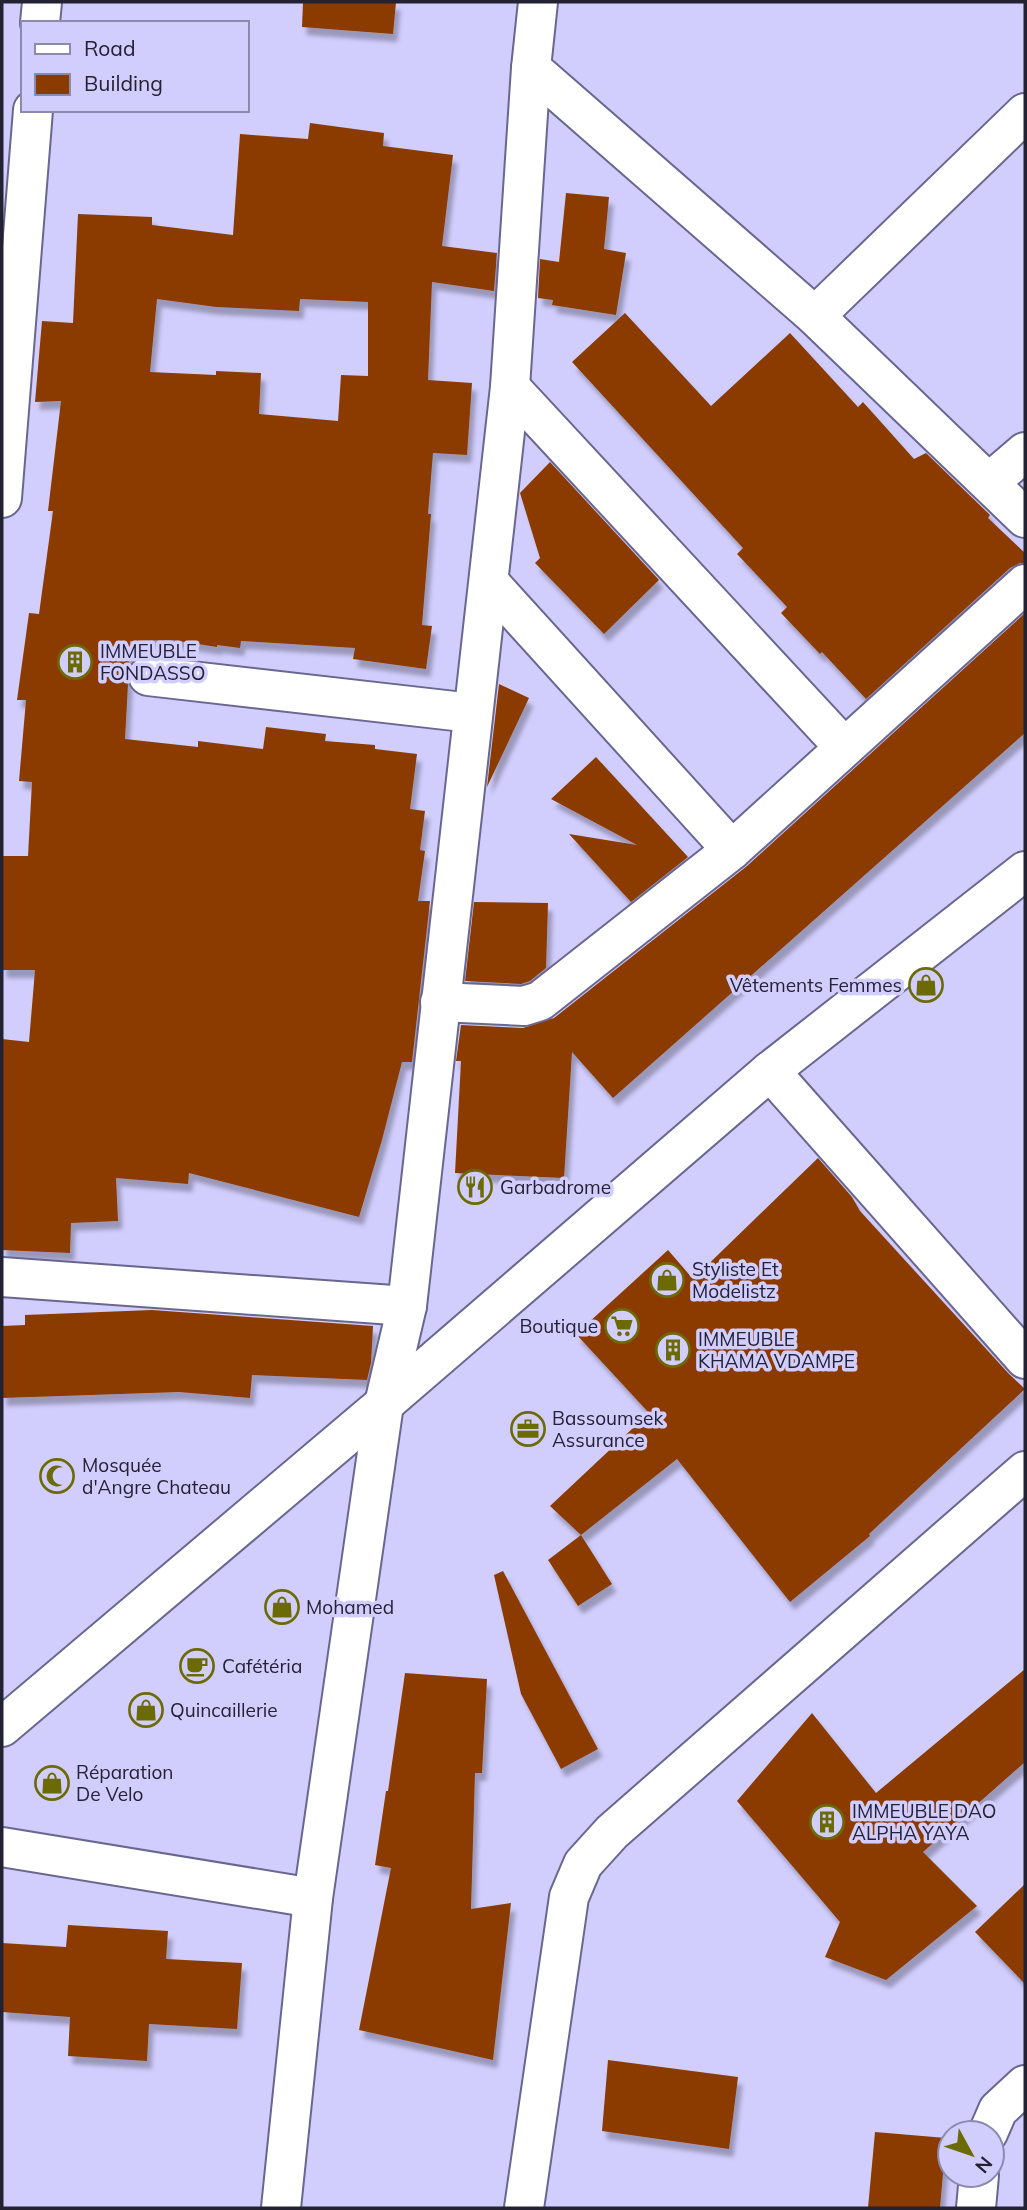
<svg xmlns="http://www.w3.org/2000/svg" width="1027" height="2210" font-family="Mulish,sans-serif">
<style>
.building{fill:#8b3b00;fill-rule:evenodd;filter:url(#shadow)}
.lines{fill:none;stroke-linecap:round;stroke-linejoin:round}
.minor-casing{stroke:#696690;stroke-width:42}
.minor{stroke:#fff;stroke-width:38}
.labels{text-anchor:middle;stroke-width:7;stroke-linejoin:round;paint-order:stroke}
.poi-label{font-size:19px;fill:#232233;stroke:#d1cefe;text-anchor:start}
</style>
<defs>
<filter id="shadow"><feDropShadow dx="4.5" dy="8" stdDeviation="2" flood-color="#0004"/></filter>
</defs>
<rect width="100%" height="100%" fill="#d1cefe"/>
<g class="building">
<path d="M303,2H396L393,34L302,27Z"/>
<path d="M310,123L384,133L383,146L453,155L442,246L497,253L494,291L432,282L428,380L472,383L467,455L433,453L428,514H431L422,625L432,626L426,669L353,659L355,648L241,641L240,648L217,645V647L172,640L130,641L129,667L126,674L128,684L125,739L198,747V741L263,749L266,727L326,734L325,741L375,745V749L417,754L410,809L425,811L420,850L425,851L418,901H430L412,1062H402L382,1140L359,1217L189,1173L188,1184L116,1178L118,1221L71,1223L70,1253L2,1250V1039L29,1042L35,970H2V856H28L32,782L19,781L26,700H17L29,613L39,614L53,511H48L61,401L35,402L42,321L73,323L78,214L152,217V225L233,235L240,134L308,139ZM157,299L216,307L299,311L300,299L368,302V376L341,375L338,421L259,414L261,373L216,371V375L150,372Z"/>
<path d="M566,193L609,197L604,249L626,253L616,315L552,305L553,300L538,298L540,259L559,262Z"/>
<path d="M625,313L711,406L790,333L858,407L863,402L914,459L926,453L990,515L988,518L1025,553V563H1020L1010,568L866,699L822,652L820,654L781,613L787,607L737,554L743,548L572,362Z"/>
<path d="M550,462L659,580L604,634L535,563L540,558L520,493Z"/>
<path d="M1025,613V733L613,1098L572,1052L564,1178L455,1173L461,1061H456L461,1025L523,1028L554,1018L747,866Z"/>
<path d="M499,684L529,698L487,787Z"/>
<path d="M596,757L688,857L631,902L569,834L637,845L551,799Z"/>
<path d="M474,902L548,903L546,968L530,981L521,984L465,981Z"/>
<path d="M818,1158L852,1197L860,1211L1009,1374L1025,1389L869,1534L870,1536L790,1602L677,1459L581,1535L550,1506L649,1413L576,1334L668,1250L693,1279Z"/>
<path d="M152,1310L373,1326L371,1363L367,1380L252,1375L250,1398L179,1392L2,1398V1326L25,1325V1315Z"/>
<path d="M581,1535L612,1584L578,1606L548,1560Z"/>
<path d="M503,1571L598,1749L561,1769L521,1694L494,1575Z"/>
<path d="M1025,1669V1762L923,1852L977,1906L886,1980L825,1957L840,1922L737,1801L812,1713L876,1793Z"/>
<path d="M405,1673L487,1679L482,1773H475L471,1909L511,1903L493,2060L359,2030L391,1868L375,1865L386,1791H388Z"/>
<path d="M1025,1884V1984L975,1932Z"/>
<path d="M68,1925L168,1931L166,1959L242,1963L237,2029L149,2024L147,2061L68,2056L70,2017L2,2012V1943L66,1947Z"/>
<path d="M608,2060L738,2077L729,2149L602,2131Z"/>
<path d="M875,2132L946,2138L940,2208H868Z"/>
</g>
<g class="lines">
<g class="minor-casing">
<g id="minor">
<path d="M40,23L42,2"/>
<path d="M531,68L815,316L1025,518"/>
<path d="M815,316L1025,113"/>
<path d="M510,387L844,747"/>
<path d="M990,482L1025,452"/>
<path d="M2,498L33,110"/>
<path d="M489,582L732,850"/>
<path d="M148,676L472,713"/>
<path d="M440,1002L524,1006L540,1001L732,850L1025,584"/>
<path d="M770,1071L1025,1359"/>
<path d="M2,1277L407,1306"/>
<path d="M2,1727L384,1404L770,1071L1025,871"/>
<path d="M2,1847L313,1898"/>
<path d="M988,2133L998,2110L1025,2085"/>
<path d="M281,2208L313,1898L384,1404L407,1306L510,387L531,68L538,2"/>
<path d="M524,2208L569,1897L583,1864L612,1832L1025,1471"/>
<path d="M976,2208L979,2175"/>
</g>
</g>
<use href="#minor" class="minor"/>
</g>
<defs>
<g id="building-ring" transform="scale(1.75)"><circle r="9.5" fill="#d1cefe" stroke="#6c6a05" stroke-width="1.5"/><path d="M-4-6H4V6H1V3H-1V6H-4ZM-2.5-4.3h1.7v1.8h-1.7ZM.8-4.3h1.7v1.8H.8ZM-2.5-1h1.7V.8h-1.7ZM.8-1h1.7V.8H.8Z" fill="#6c6a05"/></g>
<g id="shop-ring" transform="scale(1.75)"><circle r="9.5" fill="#d1cefe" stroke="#6c6a05" stroke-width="1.5"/><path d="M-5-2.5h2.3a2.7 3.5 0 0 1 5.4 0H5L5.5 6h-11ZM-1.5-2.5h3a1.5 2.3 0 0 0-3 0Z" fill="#6c6a05"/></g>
<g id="restaurant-ring" transform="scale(1.75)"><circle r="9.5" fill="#d1cefe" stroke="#6c6a05" stroke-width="1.5"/><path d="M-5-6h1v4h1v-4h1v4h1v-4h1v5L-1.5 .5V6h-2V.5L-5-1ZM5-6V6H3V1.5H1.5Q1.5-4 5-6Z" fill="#6c6a05"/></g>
<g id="supermarket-ring" transform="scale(1.75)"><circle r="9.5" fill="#d1cefe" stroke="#6c6a05" stroke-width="1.5"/><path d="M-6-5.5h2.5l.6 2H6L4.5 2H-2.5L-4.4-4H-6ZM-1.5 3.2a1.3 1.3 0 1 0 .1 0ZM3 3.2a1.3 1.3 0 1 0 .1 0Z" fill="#6c6a05"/></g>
<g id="office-ring" transform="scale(1.75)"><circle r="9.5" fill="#d1cefe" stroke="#6c6a05" stroke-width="1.5"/><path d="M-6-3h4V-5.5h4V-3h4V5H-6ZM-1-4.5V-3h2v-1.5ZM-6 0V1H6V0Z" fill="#6c6a05"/></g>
<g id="mosque-ring" transform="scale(1.75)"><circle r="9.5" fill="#d1cefe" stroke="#6c6a05" stroke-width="1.5"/><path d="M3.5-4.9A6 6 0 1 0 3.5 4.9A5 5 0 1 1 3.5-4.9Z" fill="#6c6a05"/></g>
<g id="cafe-ring" transform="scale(1.75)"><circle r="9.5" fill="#d1cefe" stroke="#6c6a05" stroke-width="1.5"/><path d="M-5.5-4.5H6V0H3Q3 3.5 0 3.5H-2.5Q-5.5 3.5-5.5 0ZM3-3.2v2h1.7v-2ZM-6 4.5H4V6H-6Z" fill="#6c6a05"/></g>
</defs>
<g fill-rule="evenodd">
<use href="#building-ring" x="75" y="662"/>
<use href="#shop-ring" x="926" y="985"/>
<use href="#restaurant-ring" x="475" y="1187"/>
<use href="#shop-ring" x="667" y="1280"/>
<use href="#supermarket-ring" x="622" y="1326"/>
<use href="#building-ring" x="673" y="1350"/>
<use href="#office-ring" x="528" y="1429"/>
<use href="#mosque-ring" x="57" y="1476"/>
<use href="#shop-ring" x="282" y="1607"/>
<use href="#cafe-ring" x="197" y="1666"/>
<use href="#shop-ring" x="146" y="1710"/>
<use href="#shop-ring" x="52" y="1783"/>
<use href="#building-ring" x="827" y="1822"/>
</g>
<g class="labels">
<g class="poi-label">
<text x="100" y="658">IMMEUBLE<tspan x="100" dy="22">FONDASSO</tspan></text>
<text x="902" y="992" text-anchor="end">Vêtements Femmes</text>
<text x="500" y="1194">Garbadrome</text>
<text x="692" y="1276">Styliste Et<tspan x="692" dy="22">Modelistz</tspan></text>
<text x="598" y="1333" text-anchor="end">Boutique</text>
<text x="698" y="1346">IMMEUBLE<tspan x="698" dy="22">KHAMA VDAMPE</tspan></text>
<text x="552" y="1425">Bassoumsek<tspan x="552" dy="22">Assurance</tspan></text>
<text x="82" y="1472">Mosquée<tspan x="82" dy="22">d'Angre Chateau</tspan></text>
<text x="306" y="1614">Mohamed</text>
<text x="222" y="1673">Cafétéria</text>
<text x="170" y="1717">Quincaillerie</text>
<text x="76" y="1779">Réparation<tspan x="76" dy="22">De Velo</tspan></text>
<text x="852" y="1818">IMMEUBLE DAO<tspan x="852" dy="22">ALPHA YAYA</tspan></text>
</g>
</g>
<rect width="1027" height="2210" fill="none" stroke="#232233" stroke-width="7"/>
<rect x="21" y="21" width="228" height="91" fill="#d1cefe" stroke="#8b89ad" stroke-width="2"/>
<rect x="35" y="44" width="35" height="10" fill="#ffffff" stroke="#8b89ad" stroke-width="2"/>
<text x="84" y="56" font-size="21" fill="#232233">Road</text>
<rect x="35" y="74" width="35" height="21" fill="#8b3b00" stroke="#8b89ad" stroke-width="2"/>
<text x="84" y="91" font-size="21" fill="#232233">Building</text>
<g transform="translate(971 2154) rotate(130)"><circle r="33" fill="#d1cefe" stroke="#8b89ad" stroke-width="2"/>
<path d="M0-5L12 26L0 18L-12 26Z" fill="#6c6a05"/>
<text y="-10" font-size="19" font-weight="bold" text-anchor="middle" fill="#232233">N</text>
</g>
</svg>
